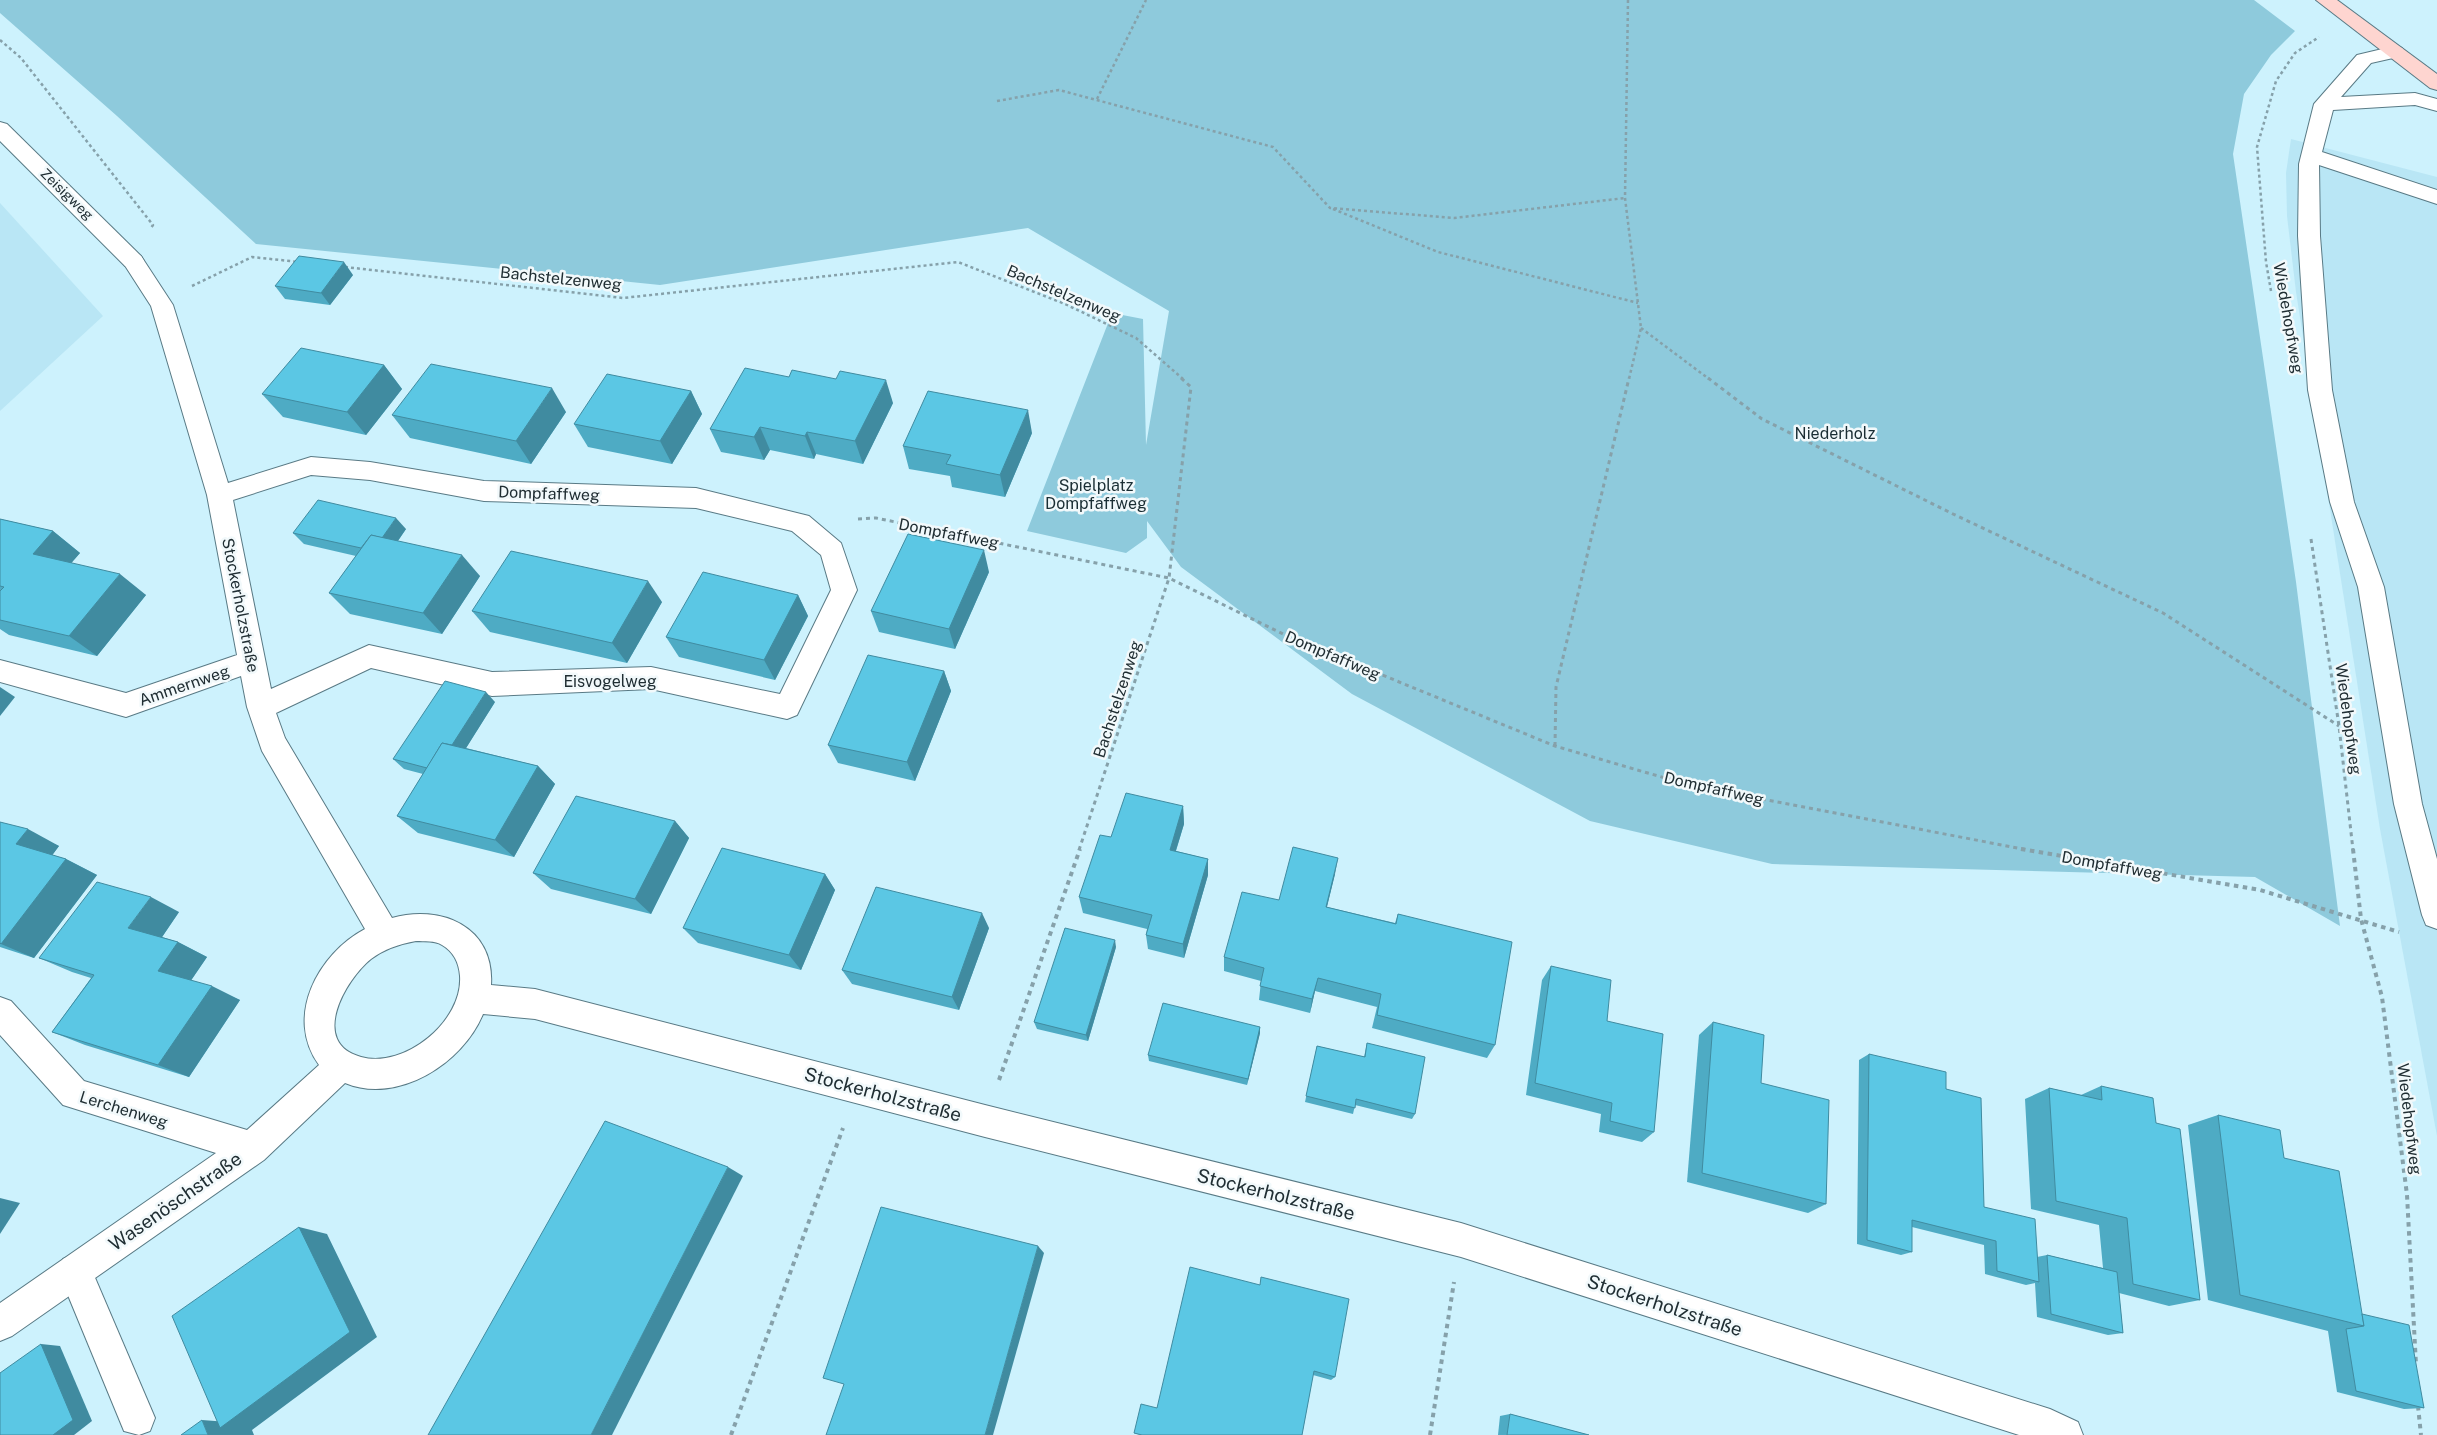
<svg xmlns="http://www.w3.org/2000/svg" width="2437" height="1435" font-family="'Public Sans',sans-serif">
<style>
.built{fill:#b9e6f5}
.green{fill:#8ecadc}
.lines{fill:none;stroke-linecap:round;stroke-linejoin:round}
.service-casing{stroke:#597a85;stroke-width:2}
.minor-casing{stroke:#597a85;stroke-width:2}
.secondary-casing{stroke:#597a85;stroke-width:2}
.path-far2{stroke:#86a1aa;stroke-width:2.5;stroke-dasharray:3 3;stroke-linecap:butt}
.path-far1{stroke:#86a1aa;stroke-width:3;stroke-dasharray:4 4;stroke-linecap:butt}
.path{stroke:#86a1aa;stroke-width:4;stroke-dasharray:4.5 4.5;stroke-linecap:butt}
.service{fill:#fff;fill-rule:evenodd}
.minor{fill:#fff;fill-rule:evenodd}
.secondary{fill:#fed5d0;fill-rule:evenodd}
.wall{fill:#4eabc4}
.shaded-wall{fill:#408ba0}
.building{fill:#5bc7e4;stroke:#408ba0}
.labels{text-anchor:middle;stroke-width:5;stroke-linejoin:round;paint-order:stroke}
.far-street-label{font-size:14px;fill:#202e33;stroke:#f2f9fb}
.street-label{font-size:16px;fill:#202e33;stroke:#f2f9fb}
.park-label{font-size:16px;fill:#1a2e34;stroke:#f2f9fb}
.near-street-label{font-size:19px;fill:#202e33;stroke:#f2f9fb}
</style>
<rect width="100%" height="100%" fill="#cdf2fd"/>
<g class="built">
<path d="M2291,139L2437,177V1136L2380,829L2296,292L2287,216L2286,173Z"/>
<path d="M0,203L103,316L0,411Z"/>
</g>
<path class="green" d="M0,0H2254L2295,31L2271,55L2244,94L2233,154L2296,582L2340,926L2255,877L1772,864L1590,821L1352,694L1181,567L1147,521V538L1126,553L1027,531L1112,313L1143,319L1146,445L1169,311L1028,228L660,285L256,244L117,116L0,13Z"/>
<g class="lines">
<g class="service-casing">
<g id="service">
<path d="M2395,46L2402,48L2405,52L2402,56L2371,63L2341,97L2415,93L2437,99V111L2415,105L2333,110L2322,152L2437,190V204L2319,165L2320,236L2332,390L2354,502L2384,587L2422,804L2437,859V929L2426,925L2422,915L2394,804L2358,587L2330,502L2308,390L2298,236L2299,164L2314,104L2357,55Z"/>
<path d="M0,122L7,124L141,256L144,261L141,266L133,269L125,266L0,141Z"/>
<path d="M75,1254L87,1259L155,1418L150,1431L139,1435L124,1431L58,1271L63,1259Z"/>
</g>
</g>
<g class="minor-casing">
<path id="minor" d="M133,253L141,256L173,305L228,483L311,457L370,462L484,481L696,488L809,516L841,543L857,590L797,715L787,719L651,689L492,696L371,668L276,713L285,738L392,918C440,904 495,926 491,985L535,989L985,1105L1461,1223L2050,1409L2078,1422L2083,1435H2019L1461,1257L985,1137L535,1019L483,1014C463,1063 398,1105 345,1083L264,1160L12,1336L0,1341V1303L216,1153L63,1105L0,1035V997L11,1001L84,1081L247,1130L319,1065C284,1017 318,954 365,929L262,751L247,707L241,676L126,717L0,682V660L126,693L237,655L207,495L151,306L122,261L125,256ZM311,475L370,480L484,501L696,508L792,531L821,555L831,590L780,694L651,667L492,672L369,645L271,689L233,500ZM416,941C424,942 435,940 442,945C454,952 459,963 460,976C463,1021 405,1069 361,1057C309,1043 345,980 371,959C384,949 399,944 416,941Z"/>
</g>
<g class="secondary-casing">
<path id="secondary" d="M2316,0H2337L2437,74V90L2430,88Z"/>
</g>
<g class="path-far2">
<path d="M1628,0L1625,198L1641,328L1629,379"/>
<path d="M0,40L21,58L153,225L151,228"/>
<path d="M1097,99L1146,0"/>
<path d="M997,101L1059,90L1273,147L1330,208L1454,218L1625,198"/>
<path d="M1333,209L1438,252L1638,303"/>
<path d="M345,267L623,298L958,262L1065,304L1136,338L1183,379"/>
<path d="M192,286L252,257L299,262"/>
<path d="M2271,291L2266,262L2257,147L2276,81L2295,53L2319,37"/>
<path d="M1641,328L1709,379"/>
</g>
<g class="path-far1">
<path d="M1708,378L1762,419L1953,514L2163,613L2339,726"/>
<path d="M858,519L876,518L1169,578L1285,635L1555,746L1689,785L2028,850"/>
<path d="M2311,539L2339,726L2353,850"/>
<path d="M1555,746L1556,687L1629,378"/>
<path d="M1079,850L1169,578L1191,387L1181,378"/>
</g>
<g class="path">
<path d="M2021,849L2260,890L2399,932"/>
<path d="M2353,849L2361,919L2382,997L2407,1195L2416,1365"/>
<path d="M999,1080L1080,849"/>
<path d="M2418,1406L2421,1435"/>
<path d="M731,1435L843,1128"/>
<path d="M1430,1435L1454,1282"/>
</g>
<use href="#service" class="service"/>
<use href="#minor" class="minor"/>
<use href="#secondary" class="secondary"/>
</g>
<g class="wall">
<path d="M353,275L330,305L285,299L275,286Z"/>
<path d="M384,365L402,389L366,435L283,417L262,394Z"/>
<path d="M789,377L893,403L863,464L816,454L814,459L770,450L764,460L721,452L710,429Z"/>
<path d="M691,391L702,414L672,464L588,447L574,424Z"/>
<path d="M566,412L531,464L410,438L392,415Z"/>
<path d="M1032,433L1005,497L952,487L950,476L909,469L903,446Z"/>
<path d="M0,519L53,531L80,553L71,563L146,595L97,656L9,635L0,629Z"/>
<path d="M406,529L398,541L480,576L442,634L350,614L329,593L356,556L304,544L293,533Z"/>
<path d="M989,572L955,649L879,632L871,611Z"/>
<path d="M798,595L808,616L775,680L679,657L666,637Z"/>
<path d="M662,602L627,663L490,632L472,611Z"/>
<path d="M944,671L951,691L915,781L838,763L828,745Z"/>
<path d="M495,702L466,748L538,766L555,784L514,857L418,833L397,816L423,774L404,769L393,759Z"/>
<path d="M1183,806L1184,824L1176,851L1208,859V875L1184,958L1148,949L1146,935L1147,929L1083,913L1079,897L1111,837Z"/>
<path d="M675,821L689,838L651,914L551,889L533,873Z"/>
<path d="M0,822L59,846L52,855L66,859L97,875L34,958L0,947Z"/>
<path d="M825,874L835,890L801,970L698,943L683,928Z"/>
<path d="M1335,874L1327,907L1395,923L1398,914L1495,1045L1487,1058L1372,1028L1377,1007L1315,991L1310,1013L1259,1000L1261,981L1224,971V957L1279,900Z"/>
<path d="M179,912L162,937L178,942L207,957L191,980L240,1000L189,1077L85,1045L52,1032L91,978L72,972L39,958Z"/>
<path d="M989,928L959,1010L852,984L842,970Z"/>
<path d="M1116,947L1088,1041L1037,1029L1034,1022Z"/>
<path d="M1551,966L1607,1021L1654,1132L1642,1142L1599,1132L1601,1114L1526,1095L1542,980Z"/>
<path d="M1713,1022L1761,1083L1826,1204L1808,1213L1687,1182L1699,1035Z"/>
<path d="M1260,1027V1033L1247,1085L1149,1061L1148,1055Z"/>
<path d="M1367,1043L1415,1114L1412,1119L1355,1105L1353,1114L1305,1102L1317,1046L1364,1057Z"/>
<path d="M1869,1054L1946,1089L1984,1207L2037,1257L2047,1255L2103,1268L2099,1225L2031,1209L2025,1099L2049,1088L2081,1095L2101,1086L2156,1123L2200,1300L2169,1306L2119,1293L2123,1333L2108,1335L2037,1317L2035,1283L2026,1285L1985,1274L1984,1245L1912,1227V1252L1901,1255L1857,1244L1859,1060Z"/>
<path d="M2218,1115L2284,1158L2362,1314L2424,1408L2404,1409L2337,1392L2328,1331L2208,1300L2188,1125Z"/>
<path d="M1260,1285L1335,1377L1331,1380L1313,1375L1302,1435H1140L1134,1433L1157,1408Z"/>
<path d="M1510,1414L1589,1435H1498L1500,1416Z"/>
</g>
<g class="shaded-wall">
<path d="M344,262L353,275L330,305L321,293Z"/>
<path d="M384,365L402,389L366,435L347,412Z"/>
<path d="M886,380L893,403L863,464L855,441Z"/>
<path d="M552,388L566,412L531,464L516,441Z"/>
<path d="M691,391L702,414L672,464L660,441Z"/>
<path d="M1028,410L1032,433L1005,497L1000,475Z"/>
<path d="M760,427L770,450L764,460L754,437Z"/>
<path d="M807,432L816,454L814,459L805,436Z"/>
<path d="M396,518L406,529L383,562L373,551Z"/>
<path d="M53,531L80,553L61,575L33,554Z"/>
<path d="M984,550L989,572L955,649L949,629Z"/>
<path d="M462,555L480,576L442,634L423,613Z"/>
<path d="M120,574L146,595L97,656L69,636Z"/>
<path d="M648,581L662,602L627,663L612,643Z"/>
<path d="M798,595L808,616L775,680L764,660Z"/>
<path d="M944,671L951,691L915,781L907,762Z"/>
<path d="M0,687L15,697L0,716Z"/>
<path d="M486,692L495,702L446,780L436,770Z"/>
<path d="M538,766L555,784L514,857L495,840Z"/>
<path d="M1183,806L1184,824L1171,866L1170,850Z"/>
<path d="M675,821L689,838L651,914L635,899Z"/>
<path d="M28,829L59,846L48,861L16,844Z"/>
<path d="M1338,858L1335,874L1323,922L1326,907Z"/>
<path d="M66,859L97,875L34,958L1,944Z"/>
<path d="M1208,859V875L1184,958L1183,944Z"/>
<path d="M825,874L835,890L801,970L789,955Z"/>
<path d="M151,897L179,912L158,943L128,928Z"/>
<path d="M982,913L989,928L959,1010L952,997Z"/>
<path d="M1115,940L1116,947L1088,1041L1086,1035Z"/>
<path d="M178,942L207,957L188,985L158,971Z"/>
<path d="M1318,978L1315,991L1310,1013L1312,999Z"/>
<path d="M212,986L240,1000L189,1077L158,1065Z"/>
<path d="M1260,1027V1033L1247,1085L1248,1079Z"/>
<path d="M728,1167L743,1176L612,1435H591Z"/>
<path d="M0,1198L20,1203L0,1234Z"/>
<path d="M299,1227L327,1234L377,1337L252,1430L254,1435H208L202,1420L228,1422Z"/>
<path d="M1038,1246L1044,1253L993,1435H985Z"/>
<path d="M41,1344L60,1346L92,1421L74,1435H53Z"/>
</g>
<g class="building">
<path d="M299,256L344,262L321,293L275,286Z"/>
<path d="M301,348L384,365L347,412L262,394Z"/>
<path d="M431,364L552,388L516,441L392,415Z"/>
<path d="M745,368L789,377L792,370L836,379L840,371L886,380L855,441L807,432L805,436L760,427L754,437L710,429Z"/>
<path d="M607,374L691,391L660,441L574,424Z"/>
<path d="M928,391L1028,410L1000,475L946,464L951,455L903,446Z"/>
<path d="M318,500L396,518L382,538L371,535L361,548L293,533Z"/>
<path d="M0,519L53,531L33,554L120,574L69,636L0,620V591L4,587L0,586Z"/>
<path d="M908,534L984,550L949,629L871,611Z"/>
<path d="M371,535L462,555L423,613L329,593Z"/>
<path d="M511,551L648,581L612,643L472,611Z"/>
<path d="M703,572L798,595L764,660L666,637Z"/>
<path d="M868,655L944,671L907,762L828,745Z"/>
<path d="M445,681L486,692L452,745L442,743L427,768L393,759Z"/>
<path d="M442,743L538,766L495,840L397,816Z"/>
<path d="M1126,793L1183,806L1170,850L1208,859L1183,944L1146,935L1152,915L1079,897L1100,835L1111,837Z"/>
<path d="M576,796L675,821L635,899L533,873Z"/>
<path d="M0,822L28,829L16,844L66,859L1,944L0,943Z"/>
<path d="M1293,847L1338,858L1326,907L1396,924L1398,914L1512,942L1495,1045L1377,1015L1381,994L1318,978L1312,999L1260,986L1264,968L1224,957L1242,892L1279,900Z"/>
<path d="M722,848L825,874L789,955L683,928Z"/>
<path d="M97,882L151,897L128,928L178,942L158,971L212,986L158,1065L52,1032L94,975L39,958Z"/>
<path d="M876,887L982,913L952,997L842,970Z"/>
<path d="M1065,928L1115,940L1086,1035L1034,1022Z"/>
<path d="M1551,966L1611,980L1607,1021L1663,1034L1654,1132L1610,1121L1612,1103L1535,1083Z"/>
<path d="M1163,1003L1260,1027L1248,1079L1148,1055Z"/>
<path d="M1713,1022L1764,1035L1761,1083L1829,1100L1826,1204L1702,1173Z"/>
<path d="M1367,1043L1425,1057L1415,1114L1356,1099L1355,1108L1306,1096L1317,1046L1365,1057Z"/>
<path d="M1869,1054L1946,1072V1089L1981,1098L1984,1207L2035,1219L2039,1282L1997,1271L1996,1241L1912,1220V1252L1867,1240Z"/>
<path d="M2101,1086L2153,1098L2156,1123L2180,1129L2200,1300L2133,1284L2127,1218L2056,1201L2049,1088L2102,1100Z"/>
<path d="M2218,1115L2280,1130L2284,1158L2339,1171L2364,1326L2240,1295Z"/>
<path d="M605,1121L728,1167L591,1435H428Z"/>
<path d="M881,1207L1038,1246L985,1435H826L844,1384L823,1378Z"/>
<path d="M299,1227L350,1332L220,1428L172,1316Z"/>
<path d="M2047,1255L2117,1272L2123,1333L2051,1314Z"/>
<path d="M1190,1267L1260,1285L1261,1277L1349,1299L1335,1377L1314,1371L1302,1435H1142L1134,1433L1141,1404L1157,1408Z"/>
<path d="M2362,1314L2409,1325L2424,1408L2356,1391L2346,1329L2364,1326Z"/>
<path d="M41,1344L73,1420L53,1435H0V1373Z"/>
<path d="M1510,1414L1589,1435H1507Z"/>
<path d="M202,1420L208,1435H181Z"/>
</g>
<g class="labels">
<g class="far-street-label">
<text transform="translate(67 194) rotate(44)" y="5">Zeisigweg</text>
</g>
<g class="street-label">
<text transform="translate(561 278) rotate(6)" y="6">Bachstelzenweg</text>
<text transform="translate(1064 293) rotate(23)" y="6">Bachstelzenweg</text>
<text transform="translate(2289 318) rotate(80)" y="6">Wiedehopfweg</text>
<text transform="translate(549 493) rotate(2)" y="6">Dompfaffweg</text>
<text transform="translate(949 533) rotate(11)" y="6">Dompfaffweg</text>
<text transform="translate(241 605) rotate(79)" y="6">Stockerholzstraße</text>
<text transform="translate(1333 655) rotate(23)" y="6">Dompfaffweg</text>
<text x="610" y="687">Eisvogelweg</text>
<text transform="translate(184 685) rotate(-19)" y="6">Ammernweg</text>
<text transform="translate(1117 699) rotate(-72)" y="6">Bachstelzenweg</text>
<text transform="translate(2349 719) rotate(82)" y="6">Wiedehopfweg</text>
<text transform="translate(1714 788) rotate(13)" y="6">Dompfaffweg</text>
<text transform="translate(2112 865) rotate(10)" y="6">Dompfaffweg</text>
<text transform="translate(124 1109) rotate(17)" y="6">Lerchenweg</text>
<text transform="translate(2410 1119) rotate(83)" y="6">Wiedehopfweg</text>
</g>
<g class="park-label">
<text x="1835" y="439">Niederholz</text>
<text x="1096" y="491">Spielplatz<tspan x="1096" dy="18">Dompfaffweg</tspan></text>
</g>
<g class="near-street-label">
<text transform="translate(883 1094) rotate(15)" y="7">Stockerholzstraße</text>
<text transform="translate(1276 1194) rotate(14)" y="7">Stockerholzstraße</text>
<text transform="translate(175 1201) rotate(-35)" y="7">Wasenöschstraße</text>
<text transform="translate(1665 1305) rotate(18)" y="7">Stockerholzstraße</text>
</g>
</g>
</svg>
